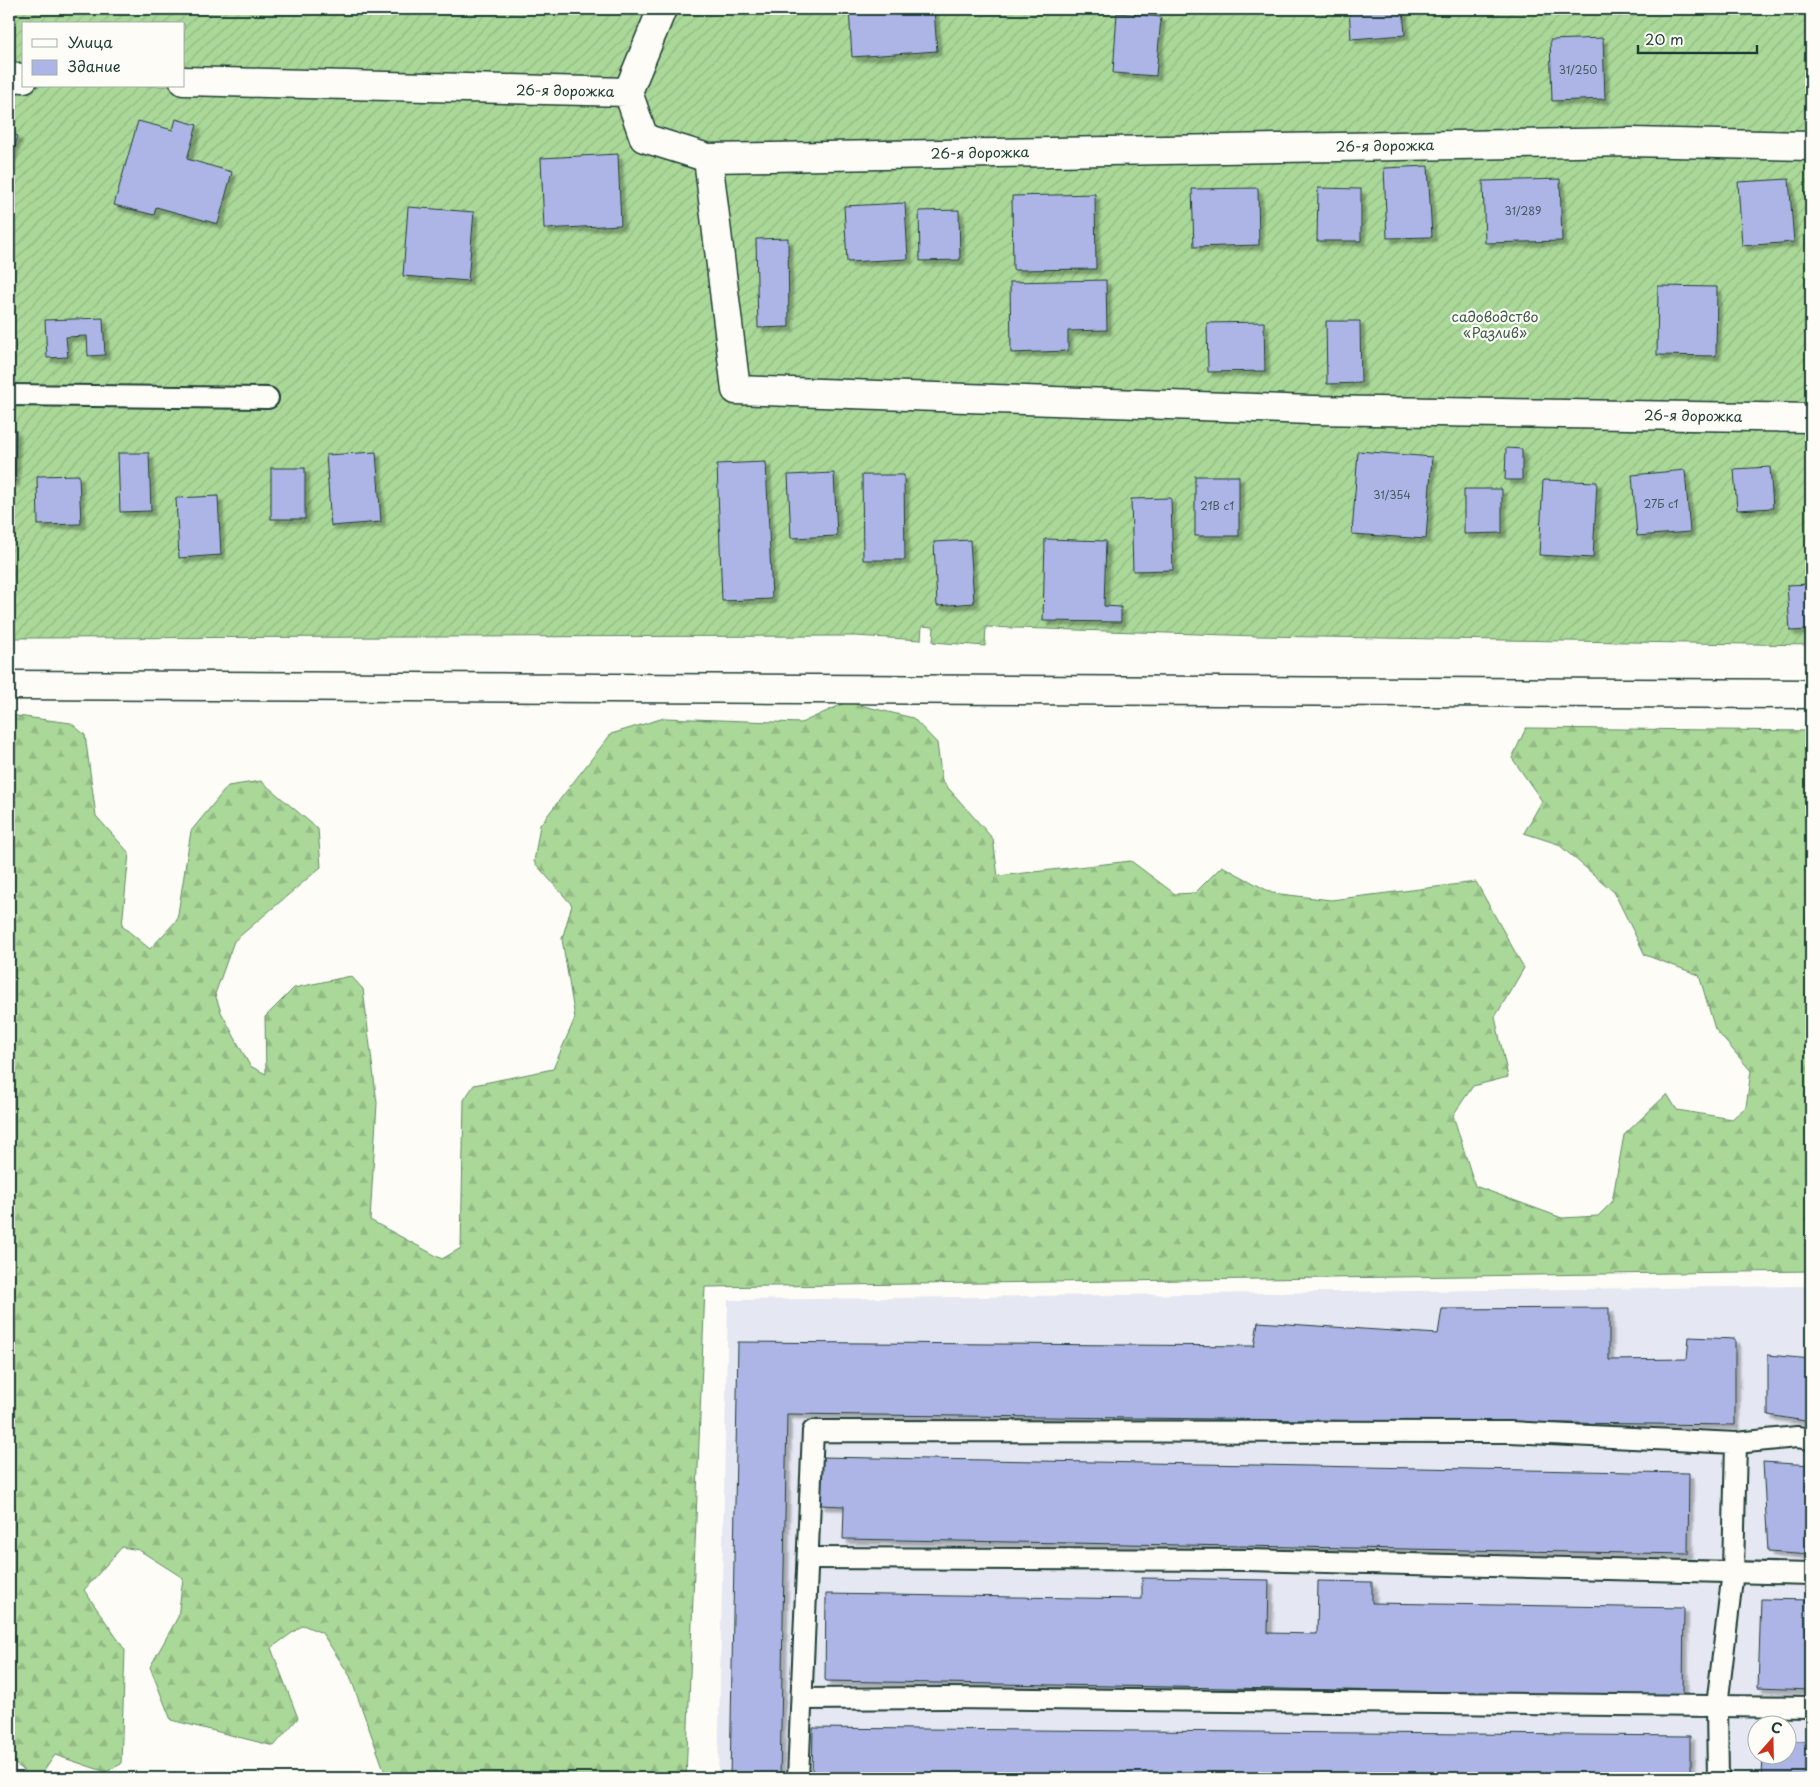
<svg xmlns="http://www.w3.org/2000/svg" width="1820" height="1787" font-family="'Playpen Sans',sans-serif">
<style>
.built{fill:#e5e7f2;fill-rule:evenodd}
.forest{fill:url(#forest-firs);stroke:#648a66}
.garden{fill:url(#garden-furrows);stroke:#648a66;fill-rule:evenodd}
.building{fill:#adb5e6;stroke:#1f3d34;filter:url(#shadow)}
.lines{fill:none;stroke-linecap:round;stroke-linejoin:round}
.service-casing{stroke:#1f3d34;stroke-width:24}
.minor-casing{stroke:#1f3d34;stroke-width:31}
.service{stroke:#fdfcf7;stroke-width:20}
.minor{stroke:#fdfcf7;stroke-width:28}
.labels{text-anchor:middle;stroke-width:4.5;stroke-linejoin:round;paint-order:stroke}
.number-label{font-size:11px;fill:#425b60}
.street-label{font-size:14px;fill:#1f3d34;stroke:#fdfcf7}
.park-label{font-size:14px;fill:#3b5c48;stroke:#fdfcf7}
</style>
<defs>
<pattern id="forest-firs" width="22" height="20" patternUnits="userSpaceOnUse" patternTransform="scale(1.25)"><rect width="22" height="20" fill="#aad898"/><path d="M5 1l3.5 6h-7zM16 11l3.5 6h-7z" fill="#92ba84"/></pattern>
<pattern id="garden-furrows" width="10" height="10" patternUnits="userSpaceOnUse" patternTransform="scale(1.25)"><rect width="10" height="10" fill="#aad898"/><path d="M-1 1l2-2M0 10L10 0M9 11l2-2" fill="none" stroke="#92ba84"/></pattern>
<filter id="shadow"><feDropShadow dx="4.5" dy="4.5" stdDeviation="1" flood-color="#0004"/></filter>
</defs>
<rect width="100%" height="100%" fill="#fdfcf7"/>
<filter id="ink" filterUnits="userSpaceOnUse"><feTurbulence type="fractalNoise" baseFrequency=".02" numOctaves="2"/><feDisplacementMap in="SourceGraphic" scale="10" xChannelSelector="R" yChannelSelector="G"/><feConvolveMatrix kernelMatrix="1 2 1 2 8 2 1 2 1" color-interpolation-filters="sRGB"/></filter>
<g filter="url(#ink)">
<path class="built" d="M1811,1286V1778H718L728,1300ZM1758,1724H1788V1754H1758Z"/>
<path class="forest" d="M847,702L913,718L937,743L942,781L993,839L998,876L1131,861L1175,894L1195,893L1222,866L1272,893L1331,900L1476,882L1524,968L1495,1017L1508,1077L1473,1086L1453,1115L1475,1186L1562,1218L1598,1216L1612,1202L1624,1135L1667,1094L1677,1110L1732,1119L1746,1107L1751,1071L1715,1029L1699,975L1645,955L1614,892L1558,844L1524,833L1542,801L1512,758L1526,728L1811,731V1271L705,1287L686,1778H387L350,1676L322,1633L303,1625L271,1648L298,1718L274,1746L171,1720L150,1667L178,1617L183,1578L139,1550L122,1547L84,1590L125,1650L121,1764L106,1772L55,1755L39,1778H31L9,1758V715L71,723L85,735L96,816L129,853L122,926L150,949L177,920L191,831L228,786L261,781L318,829L321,867L234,941L215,994L221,1012L250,1066L266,1074L265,1017L294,988L351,976L363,989L377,1103L370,1220L442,1259L461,1248L464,1100L474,1085L553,1069L575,1018L562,939L572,905L534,862L540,825L611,734L664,718L801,723Z"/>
<path class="garden" d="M9,9H1811V645L1258,636L986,627L985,646L933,642L934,627L922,626L921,640L855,636L9,638ZM24,24H184V86H24Z"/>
<g class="building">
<path d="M849,9H934L937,51L852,57Z"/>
<path d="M1349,9H1403L1405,35L1351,39Z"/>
<path d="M1117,13L1161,17L1156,76L1113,73Z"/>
<path d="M1603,38L1605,99L1552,101L1550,40Z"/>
<path d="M176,119L197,125L187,159L232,172L218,224L156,207L154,215L114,205L138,121L173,130Z"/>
<path d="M9,133L18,136L9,163Z"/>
<path d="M618,154L621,225L544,229L541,158Z"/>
<path d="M1428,166L1432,237L1387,238L1384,168Z"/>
<path d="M1560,179L1562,241L1485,243L1483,181Z"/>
<path d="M1789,179L1794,242L1742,246L1738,182Z"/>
<path d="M1258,188L1259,245L1194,247L1192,189Z"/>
<path d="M1318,188L1361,189V241H1317Z"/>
<path d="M1095,194L1096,269L1013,270L1012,196Z"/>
<path d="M905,203L908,259L847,262L844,206Z"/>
<path d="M408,207L474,212L468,281L403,276Z"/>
<path d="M959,210L960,260L920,261L919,211Z"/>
<path d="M788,238L789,327L758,328L756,239Z"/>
<path d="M1106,280L1107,330L1068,331V351L1011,353L1010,282Z"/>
<path d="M1658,286L1717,287L1716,356L1657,355Z"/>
<path d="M103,318L105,355L88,356L87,336L66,337L68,357L47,358L45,320Z"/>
<path d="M1326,321H1360L1361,383L1327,384Z"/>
<path d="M1264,322L1265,371L1208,372L1207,323Z"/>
<path d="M9,430H16L15,482H9Z"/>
<path d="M1506,448L1522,449V480H1505Z"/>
<path d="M1358,451L1432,457L1426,539L1352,534Z"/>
<path d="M376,452L381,522L331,526L326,455Z"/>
<path d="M118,453H149L151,511L120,512Z"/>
<path d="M766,462L772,599L722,601L717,464Z"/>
<path d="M1770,467L1773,508L1737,510L1734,469Z"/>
<rect x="271" y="468" width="34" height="51"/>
<path d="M1685,470L1690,532L1637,536L1632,475Z"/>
<path d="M834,473L837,536L791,538L788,475Z"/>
<path d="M79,475L81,524L38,525L37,476Z"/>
<path d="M862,475H904L905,560H863Z"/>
<rect x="1195" y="476" width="44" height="60"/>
<path d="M1543,480L1597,482L1593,558L1539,555Z"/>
<path d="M1464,489H1502V533L1464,534Z"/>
<path d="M218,496L221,555L179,558L176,498Z"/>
<path d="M1171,498L1173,570L1133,571L1131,499Z"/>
<path d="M1045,539L1106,541L1104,606L1121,607V622L1043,621Z"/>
<path d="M970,540L974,603L937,606L934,542Z"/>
<path d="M1811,584V630L1790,631L1787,585Z"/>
<path d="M1609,1308V1360L1687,1359L1689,1337L1735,1339V1425L787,1414L780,1778H730L738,1342L1254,1346L1258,1322L1438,1334L1442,1309Z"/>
<path d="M1768,1355L1811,1359V1422L1768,1415Z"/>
<path d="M821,1457L1689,1473L1688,1554L843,1539L844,1506L820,1505Z"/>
<path d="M1763,1462L1811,1465V1555L1768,1552Z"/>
<path d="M1142,1578L1269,1580L1268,1633L1317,1634L1318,1581L1372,1582V1603L1684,1608L1683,1696L825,1681L826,1594L1142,1599Z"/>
<path d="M1761,1599L1811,1600V1690L1758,1688Z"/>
<path d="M813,1728L1690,1736V1778H812Z"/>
<path d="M1788,1741H1811V1778H1762L1763,1754H1788Z"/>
</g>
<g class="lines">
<g class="service-casing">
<g id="service">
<path d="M9,395L268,398"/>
<path d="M1736,1443L1797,1437L1811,1439"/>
<path d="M808,1558L1248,1560L1811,1574"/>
<path d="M802,1699L945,1698L1811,1707"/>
<path d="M798,1778L813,1431L1510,1432L1736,1443L1733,1571L1717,1706L1718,1778"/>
</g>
</g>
<g class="minor-casing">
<g id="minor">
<path d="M9,77L24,78"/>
<path d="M184,81L628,92L644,138L708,158L1630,142L1811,146"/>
<path d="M628,92L662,9"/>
<path d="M708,158L736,390L1311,410L1811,418"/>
<path d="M9,685L1811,694"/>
</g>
</g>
<use href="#service" class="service"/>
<use href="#minor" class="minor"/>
</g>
</g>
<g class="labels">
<g class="number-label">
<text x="1578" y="74">31/250</text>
<text x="1523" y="215">31/289</text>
<text x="1392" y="499">31/354</text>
<text x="1661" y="508">27Б с1</text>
<text x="1217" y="510">21В с1</text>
</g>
<g class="street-label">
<text transform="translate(565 91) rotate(1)" y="5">26-я дорожка</text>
<text transform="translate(1385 146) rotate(-1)" y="5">26-я дорожка</text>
<text transform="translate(980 153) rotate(-1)" y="5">26-я дорожка</text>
<text transform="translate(1693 416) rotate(1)" y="5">26-я дорожка</text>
</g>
<g class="park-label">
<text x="1495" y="322">садоводство<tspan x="1495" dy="16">«Разлив»</tspan></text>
</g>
</g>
<rect width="1820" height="1787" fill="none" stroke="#fdfcf7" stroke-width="30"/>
<rect x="15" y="15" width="1790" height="1757" fill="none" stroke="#1f3d34" stroke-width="2" filter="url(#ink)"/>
<rect x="22" y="22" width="162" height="65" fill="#fdfcf7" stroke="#a4b0a9"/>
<rect x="32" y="39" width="25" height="8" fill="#fdfcf7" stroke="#a4b0a9"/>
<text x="68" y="48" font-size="15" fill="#1f3d34">Улица</text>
<rect x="32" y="60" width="25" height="15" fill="#adb5e6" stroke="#a4b0a9"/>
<text x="68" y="72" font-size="15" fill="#1f3d34">Здание</text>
<g transform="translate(1772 1740) rotate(20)"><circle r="24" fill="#fdfcf7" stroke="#a4b0a9"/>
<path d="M0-4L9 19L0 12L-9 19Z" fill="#c8321e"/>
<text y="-8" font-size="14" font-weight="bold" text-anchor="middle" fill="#1f3d34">С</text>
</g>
<path d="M1638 45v8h119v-8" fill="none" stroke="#1f3d34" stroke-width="2.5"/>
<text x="1645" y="45" font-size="15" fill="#1f3d34" stroke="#fdfcf7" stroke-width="4" paint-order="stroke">20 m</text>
</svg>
